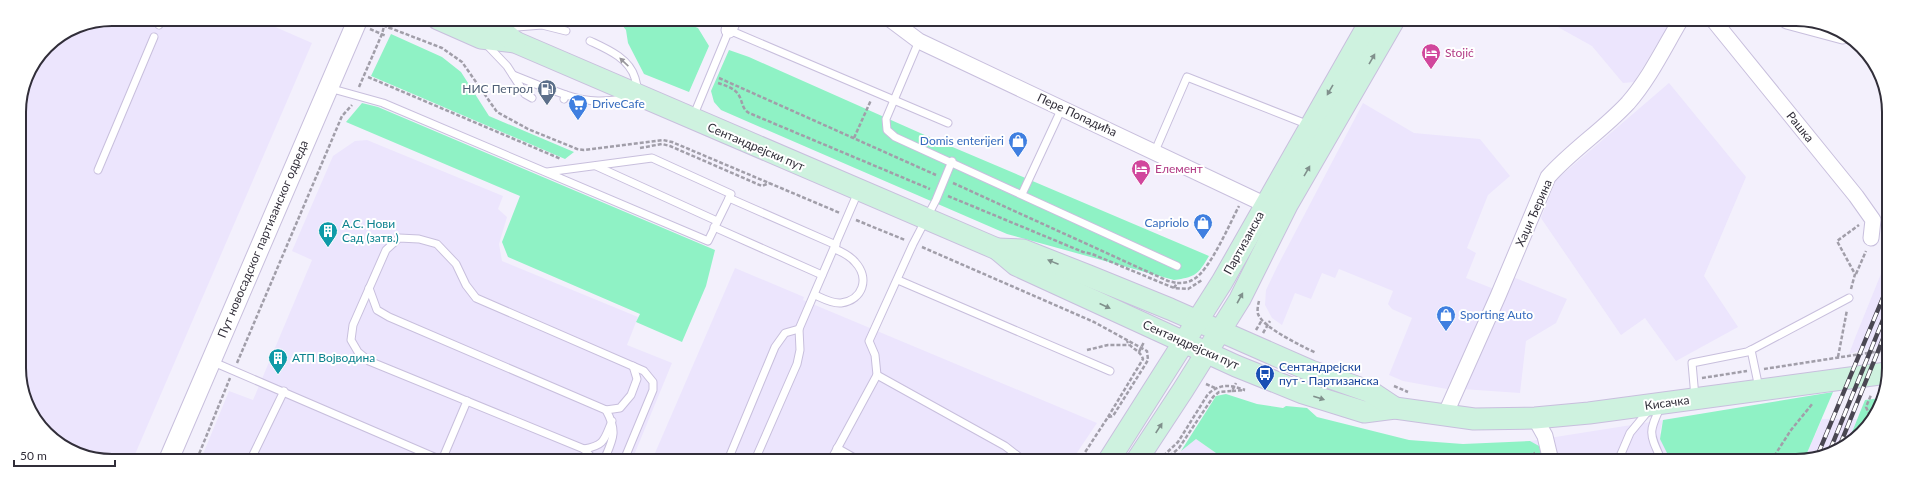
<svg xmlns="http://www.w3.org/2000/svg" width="1908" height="480" font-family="Lato,sans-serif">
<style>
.built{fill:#ece5fd}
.green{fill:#8ff2c5}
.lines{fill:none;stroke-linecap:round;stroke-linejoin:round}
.service-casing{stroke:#c8bfdd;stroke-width:9}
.minor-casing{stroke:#c8bfdd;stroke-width:17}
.tertiary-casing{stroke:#c8bfdd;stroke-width:21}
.secondary-casing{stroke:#c8bfdd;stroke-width:23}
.path{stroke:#a19ea9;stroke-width:2.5;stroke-dasharray:4 2;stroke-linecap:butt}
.service{stroke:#fff;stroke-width:7}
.minor{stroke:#fff;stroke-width:15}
.tertiary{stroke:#fff;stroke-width:19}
.secondary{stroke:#cef2df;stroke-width:21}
.rail-casing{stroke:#4a4752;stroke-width:4.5}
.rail{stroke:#fff;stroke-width:3;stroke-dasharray:9;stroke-linecap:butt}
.oneway{fill:#80908c}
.oneway2{fill:#98969c}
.labels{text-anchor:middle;stroke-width:4;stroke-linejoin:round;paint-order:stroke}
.hotel-label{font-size:12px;fill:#b23c85;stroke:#fff;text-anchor:start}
.service-label{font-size:12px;fill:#4e5e75;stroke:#fff;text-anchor:end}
.shop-label{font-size:12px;fill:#366cbe;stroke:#fff;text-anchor:start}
.street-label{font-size:12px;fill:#312e39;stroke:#fff}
.culture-label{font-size:12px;fill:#0d838f;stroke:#fff;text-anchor:start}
.transit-label{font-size:12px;fill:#164399;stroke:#fff;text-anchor:start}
.rim{fill:none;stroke:#312e39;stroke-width:2}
</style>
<rect width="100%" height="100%" fill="#f3f0fc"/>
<g class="built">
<path d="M112,19H257L312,43L133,459H93L46,434L21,387L19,106L26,76L46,46L76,26Z"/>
<path d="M1547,21H1671L1634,82L1623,83L1592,46Z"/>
<path d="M1669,83L1746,177L1704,276L1738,327L1676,361L1645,318L1621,335L1541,218L1556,180Z"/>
<path d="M1363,103L1414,133L1480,139L1510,176L1488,195L1467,248L1476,253L1466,278L1494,289L1447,389L1403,381L1389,375L1412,318L1392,309L1388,304L1393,291L1339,269L1335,278L1322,273L1311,299L1295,293L1282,325L1272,318L1265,305L1266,290L1277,267Z"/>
<path d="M367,140L503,196L498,209L507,217L499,244L502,261L638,317L627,345L672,363L632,460L201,459L229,391L253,400L312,260L292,251L333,156L355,141Z"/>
<path d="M1887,259V343L1849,354L1855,338Z"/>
<path d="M735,268L804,297L803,300L1097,423L1072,460H652Z"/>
<path d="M1513,277L1567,299L1556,323L1526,341L1520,393L1462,389Z"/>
<path d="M1822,419H1857L1848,442L1804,460Z"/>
<path d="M1663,420L1660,432L1671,461H1540L1542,456L1530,441Z"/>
<path d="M1196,439L1226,460H1173L1181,451Z"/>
</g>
<g class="green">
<path d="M499,19H568L507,23Z"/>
<path d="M618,20H678L698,28L709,46L689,92L644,74L628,43L626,30Z"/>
<path d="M391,34L442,57L461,72L489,116L574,152L565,159L371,76Z"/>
<path d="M729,50L749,57L936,140L1209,256C1198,275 1195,277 1174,280L1007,234L721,110L714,102L711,91Z"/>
<path d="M362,103L378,107L715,250L706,286L682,342L636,322L640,314L508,257L502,242L520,196L346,122Z"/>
<path d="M1833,392L1804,460L1802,461H1671L1660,439L1663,420Z"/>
<path d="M1226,394L1257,404L1283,408L1286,406L1307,408L1317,417L1409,440L1463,444L1530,441L1539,446L1542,456L1540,461L1226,460L1196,439L1181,451L1216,396Z"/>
<path d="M1881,398L1857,438L1848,442L1865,400Z"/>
</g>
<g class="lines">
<g class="service-casing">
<g id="service">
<path d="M159,25L162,19"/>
<path d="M505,28L542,25L566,31"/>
<path d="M590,41C607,49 629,58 635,78C636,82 637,86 638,90"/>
<path d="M919,41L886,119L887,130L895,137L1177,266"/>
<path d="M486,44L507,66L525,94L532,98"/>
<path d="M513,75L538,85"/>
<path d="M329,88L383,103L708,241L731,194L652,158L547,172"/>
<path d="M555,91L566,95"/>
<path d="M564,99L566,95C590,103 605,102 630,98"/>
<path d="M693,117L729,30L948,123"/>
<path d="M1155,151L1187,77L1309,125"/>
<path d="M596,166L717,221"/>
<path d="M98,170L154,37"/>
<path d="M1022,194L1062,108"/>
<path d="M729,198L836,245"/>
<path d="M714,227L822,275"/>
<path d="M898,280L1110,371"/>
<path d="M369,288L377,310L389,317L606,410C618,432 613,439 604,460"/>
<path d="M815,295C822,298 832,304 841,303C863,300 870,278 855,262C850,256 842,252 835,249"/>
<path d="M211,361L441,460"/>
<path d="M877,375L1005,446L1023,460"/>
<path d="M1759,388L1751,350L1849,298"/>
<path d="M1695,397L1692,363L1747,352L1751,350"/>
<path d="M1661,406C1648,433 1649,433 1662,461"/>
<path d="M606,410L620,408L631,395L637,379L633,366"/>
<path d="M837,448L858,460"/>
<path d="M584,449C605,445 604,440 612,421"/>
<path d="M251,459L284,391"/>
<path d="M442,460L467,401"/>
<path d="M594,460L584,449L369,361L358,352L351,340L353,325L386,250L399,238L419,239L437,244L456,264L466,285L476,298L644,371L653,382V390L624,460"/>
<path d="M728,460L775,347L785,333L799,329L858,192"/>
<path d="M755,460L797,364L800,350L799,329"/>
<path d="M831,460L877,375L875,355L869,341L913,244L936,200L952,161"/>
<path d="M1618,461L1630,433L1649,410"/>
</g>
</g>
<g class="minor-casing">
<g id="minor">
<path d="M891,20L919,41L1266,205"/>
<path d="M1714,21L1856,196L1873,220L1871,238"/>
<path d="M1787,21L1843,36"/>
<path d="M729,30L733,20"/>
<path d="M1445,415L1498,296L1548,177C1572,150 1603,130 1628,103C1649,79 1664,48 1680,21"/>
<path d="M1535,418L1545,436L1551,461"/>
</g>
</g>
<g class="tertiary-casing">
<path id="tertiary" d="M169,459L358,19"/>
</g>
<g class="secondary-casing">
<g id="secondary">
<path d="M438,19L481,38L515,42L997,249L1016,265L1236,366L1303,393L1364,412L1395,408L1474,419L1535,418L1589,413L1887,373"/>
<path d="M486,19L500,29L515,42"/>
<path d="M997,249L1023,250L1089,276L1170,309L1311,371L1371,392L1395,408"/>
<path d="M1109,460L1222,282L1371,20"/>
<path d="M1137,460L1183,390L1240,299L1287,205L1394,20"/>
</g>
</g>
<g class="path">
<path d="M372,21L442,48L462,62L497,112L528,129L577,149L584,150L663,140L672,142L840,213"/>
<path d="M370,29L386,36"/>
<path d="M389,29L394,19"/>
<path d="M368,77L561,159"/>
<path d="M719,78L936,175"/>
<path d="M718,83C724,85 734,88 738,94C743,101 741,108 749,113L930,189"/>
<path d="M359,87L382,34L386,19"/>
<path d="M854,138L871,100"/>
<path d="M640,148L662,144L670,146L762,186L769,183"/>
<path d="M953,183L1168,281L1177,283"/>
<path d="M948,196L1083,252L1092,254L1174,288L1188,289L1202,280"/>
<path d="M856,220L905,240"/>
<path d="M922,247L1094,322L1147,351L1148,360L1145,365L1113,416L1108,417L1080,460"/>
<path d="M1856,274L1866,251"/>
<path d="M1174,288L1177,283C1183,283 1188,283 1194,279C1210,270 1230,223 1239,206"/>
<path d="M1851,289L1855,274L1837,241L1859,225"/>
<path d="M1259,301C1258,305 1257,310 1258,314C1263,328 1302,346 1316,353"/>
<path d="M1256,330L1262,320"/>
<path d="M1263,333L1270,321"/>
<path d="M1087,350L1108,345H1129"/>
<path d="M1139,352L1144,342"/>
<path d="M1838,357L1847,310"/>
<path d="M237,363L342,116L352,105"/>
<path d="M1764,369L1887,350"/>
<path d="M1702,378L1747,371"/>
<path d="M1206,384L1215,388"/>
<path d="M1394,386L1408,392"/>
<path d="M1232,391L1245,390"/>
<path d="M1870,416L1866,407L1871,395"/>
<path d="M1108,417L1143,359C1140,350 1131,349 1127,341"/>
<path d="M197,459L230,378"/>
<path d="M1159,460L1178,442L1208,394C1221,383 1230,385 1245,390"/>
<path d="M1165,460L1179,448L1213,397L1219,392L1232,391L1236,383"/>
<path d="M1511,461L1535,453"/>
<path d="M1771,461L1791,430L1813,403"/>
</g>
<use href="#service" class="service"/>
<use href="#minor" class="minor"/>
<use href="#tertiary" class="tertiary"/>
<use href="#secondary" class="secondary"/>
<g class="rail-casing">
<g id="rail">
<path d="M1840,445L1887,329"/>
<path d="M1830,450L1887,310"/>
<path d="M1818,454L1887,288"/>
</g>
</g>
<use href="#rail" class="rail"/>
</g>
<defs><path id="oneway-solid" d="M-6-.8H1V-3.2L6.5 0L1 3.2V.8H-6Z"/></defs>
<g class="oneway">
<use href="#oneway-solid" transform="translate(1372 59) rotate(-60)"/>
<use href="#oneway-solid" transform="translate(1330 90) rotate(120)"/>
<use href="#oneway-solid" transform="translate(1307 171) rotate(-60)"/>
<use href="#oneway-solid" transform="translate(1053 262) rotate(-158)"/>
<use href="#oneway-solid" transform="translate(1240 298) rotate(-61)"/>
<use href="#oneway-solid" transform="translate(1105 306) rotate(25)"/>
<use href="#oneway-solid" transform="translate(1319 398) rotate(18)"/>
<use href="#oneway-solid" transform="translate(1159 428) rotate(-57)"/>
</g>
<use class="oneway2" href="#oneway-solid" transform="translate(624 62) rotate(-137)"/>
<defs>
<g id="hotel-pin" transform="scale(1)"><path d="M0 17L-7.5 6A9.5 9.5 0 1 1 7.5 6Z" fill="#d1479c" stroke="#fff"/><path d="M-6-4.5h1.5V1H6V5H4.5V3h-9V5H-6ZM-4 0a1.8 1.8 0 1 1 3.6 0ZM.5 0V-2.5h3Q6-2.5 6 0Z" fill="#fff"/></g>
<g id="fuel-pin" transform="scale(1)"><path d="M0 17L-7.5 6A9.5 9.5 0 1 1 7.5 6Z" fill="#5c6f8a" stroke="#fff"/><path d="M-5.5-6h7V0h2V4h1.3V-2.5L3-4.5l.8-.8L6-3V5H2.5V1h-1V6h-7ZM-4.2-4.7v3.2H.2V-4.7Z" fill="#fff"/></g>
<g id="supermarket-pin" transform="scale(1)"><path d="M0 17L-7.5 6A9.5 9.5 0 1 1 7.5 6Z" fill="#3f7fe0" stroke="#fff"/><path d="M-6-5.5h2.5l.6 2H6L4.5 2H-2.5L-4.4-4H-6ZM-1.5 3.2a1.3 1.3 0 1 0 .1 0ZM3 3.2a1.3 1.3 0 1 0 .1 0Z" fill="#fff"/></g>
<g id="shop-pin" transform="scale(1)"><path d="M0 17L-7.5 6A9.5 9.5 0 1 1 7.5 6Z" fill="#3f7fe0" stroke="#fff"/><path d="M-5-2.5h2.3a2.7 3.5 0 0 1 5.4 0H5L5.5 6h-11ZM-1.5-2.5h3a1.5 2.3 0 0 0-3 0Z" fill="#fff"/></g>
<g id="building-pin" transform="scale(1)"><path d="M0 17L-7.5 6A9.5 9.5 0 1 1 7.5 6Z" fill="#0f9aa8" stroke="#fff"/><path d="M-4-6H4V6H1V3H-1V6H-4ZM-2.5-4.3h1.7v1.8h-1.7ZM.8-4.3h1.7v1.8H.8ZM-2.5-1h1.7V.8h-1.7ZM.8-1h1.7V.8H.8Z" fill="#fff"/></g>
<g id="bus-pin" transform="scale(1)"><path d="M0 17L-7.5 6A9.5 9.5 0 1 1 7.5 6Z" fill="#1a4fb4" stroke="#fff"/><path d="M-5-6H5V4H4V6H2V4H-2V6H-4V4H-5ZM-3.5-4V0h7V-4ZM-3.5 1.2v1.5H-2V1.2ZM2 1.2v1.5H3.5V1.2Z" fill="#fff"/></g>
</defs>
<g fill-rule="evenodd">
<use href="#hotel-pin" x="1431" y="53"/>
<use href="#fuel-pin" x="547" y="89"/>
<use href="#supermarket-pin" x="578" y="104"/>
<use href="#shop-pin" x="1018" y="141"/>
<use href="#hotel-pin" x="1141" y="169"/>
<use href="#shop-pin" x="1203" y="223"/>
<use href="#building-pin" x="328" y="231"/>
<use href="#shop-pin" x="1446" y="315"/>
<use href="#building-pin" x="278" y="358"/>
<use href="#bus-pin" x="1265" y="374"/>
</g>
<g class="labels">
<g class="hotel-label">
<text x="1445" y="57">Stojić</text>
<text x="1155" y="173">Елемент</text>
</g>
<g class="service-label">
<text x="533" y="93">НИС Петрол</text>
</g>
<g class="shop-label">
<text x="592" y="108">DriveCafe</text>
<text x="1004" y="145" text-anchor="end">Domis enterijeri</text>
<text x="1189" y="227" text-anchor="end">Capriolo</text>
<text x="1460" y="319">Sporting Auto</text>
</g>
<g class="street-label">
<text transform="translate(1077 115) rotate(25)" y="4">Пере Попадића</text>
<text transform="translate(1800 127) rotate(51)" y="4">Рашка</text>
<text transform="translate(756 147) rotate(23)" y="4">Сентандрејски пут</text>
<text transform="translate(1534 213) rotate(-66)" y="4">Хаџи Ђерина</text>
<text transform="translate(263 239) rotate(-67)" y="4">Пут новосадског партизанског одреда</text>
<text transform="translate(1244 243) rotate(-61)" y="4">Партизанска</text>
<text transform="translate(1191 345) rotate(24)" y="4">Сентандрејски пут</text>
<text transform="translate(1667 403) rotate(-8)" y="4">Кисачка</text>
</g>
<g class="culture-label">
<text x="342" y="228">А.С. Нови<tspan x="342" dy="14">Сад (затв.)</tspan></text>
<text x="292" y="362">АТП Војводина</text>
</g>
<g class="transit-label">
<text x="1279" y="371">Сентандрејски<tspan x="1279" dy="14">пут - Партизанска</tspan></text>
</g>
</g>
<path d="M0 0H1908V480H0ZM112 26H1796A86 86 0 0 1 1882 112V368A86 86 0 0 1 1796 454H112A86 86 0 0 1 26 368V112A86 86 0 0 1 112 26Z" fill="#fff" fill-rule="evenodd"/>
<path class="rim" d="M112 26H1796A86 86 0 0 1 1882 112V368A86 86 0 0 1 1796 454H112A86 86 0 0 1 26 368V112A86 86 0 0 1 112 26Z"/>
<path d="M14 460v6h101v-6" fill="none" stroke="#312e39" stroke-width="2"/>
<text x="20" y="460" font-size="12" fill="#312e39" stroke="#ffffff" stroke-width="3" paint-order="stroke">50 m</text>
</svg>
